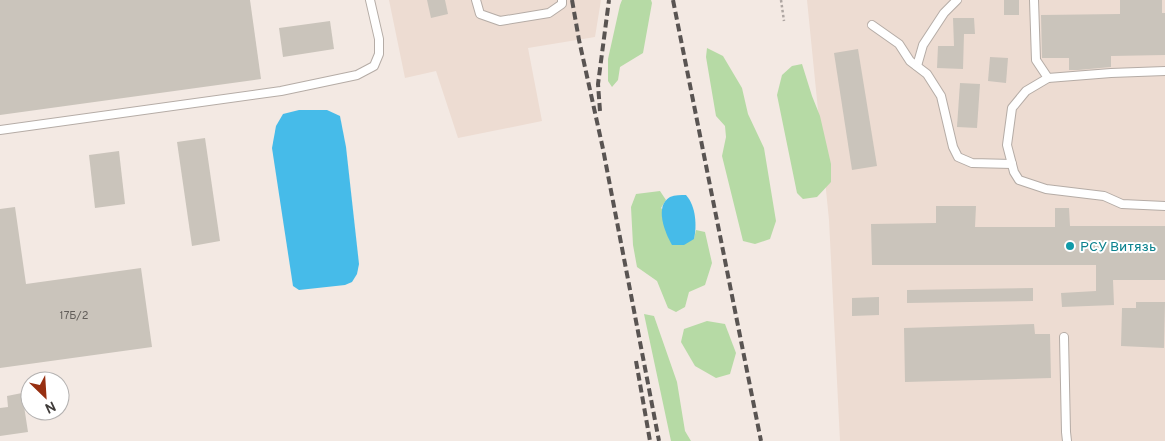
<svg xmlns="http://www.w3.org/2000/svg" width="1165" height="441" font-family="Overpass,sans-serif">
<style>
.built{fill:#eddcd2}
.green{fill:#b6daa5}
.water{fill:#46bbe9}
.building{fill:#cac4bb}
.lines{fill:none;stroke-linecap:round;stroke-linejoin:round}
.service-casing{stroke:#b5aca6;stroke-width:10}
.path{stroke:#aea6a2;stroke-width:2.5;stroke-dasharray:2.5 2.5;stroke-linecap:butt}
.service{stroke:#fff;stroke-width:8}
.rail{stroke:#595452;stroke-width:4;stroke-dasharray:8 4;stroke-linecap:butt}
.culture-dot{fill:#0f9aa8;stroke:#fff;stroke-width:2}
.labels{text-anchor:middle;stroke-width:4;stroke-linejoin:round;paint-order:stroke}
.number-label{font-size:11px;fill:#625e5a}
.culture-label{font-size:14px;fill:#0d838f;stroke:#fff;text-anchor:start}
</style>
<rect width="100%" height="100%" fill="#f3e9e3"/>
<g class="built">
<path d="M389,0H601L595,37L528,48L542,121L458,138L436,71L405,78Z"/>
<path d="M807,0H1165V441H840L829,220Z"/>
</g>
<g class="green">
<path d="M622,0H651L652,3L643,53L620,67L618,80L612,87L608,81V59L620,5Z"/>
<path d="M707,48L723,56L742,88L748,114L764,148L776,221L770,239L755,244L743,241L722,156L726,137L725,126L716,116L706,57Z"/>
<path d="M802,64L812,96L820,116L831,164V182L817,197L803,199L797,193L777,95L782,75L792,66Z"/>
<path d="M660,191L666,200L661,208L694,239L696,230L705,232L712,263L705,285L689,292L685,307L676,312L668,308L657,281L637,267L633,245L631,207L636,194Z"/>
<path d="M644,314L654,316L677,382L685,431L691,441H671Z"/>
<path d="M707,321L725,324L736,353L730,374L716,378L695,366L681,342L684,329Z"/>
</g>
<g class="water">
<path d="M299,110H327L340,116L346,147L359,264L357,274L352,282L345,285L299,290L293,286L272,148L276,126L283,114Z"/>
<path d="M686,195C696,206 697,226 694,239L684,245H672C665,233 654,206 670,197C675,195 681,195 686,195Z"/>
</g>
<g class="building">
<path d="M0,0H250L261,79L0,115Z"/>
<path d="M427,0H445L448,14L431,18Z"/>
<rect x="1004" y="0" width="15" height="15"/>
<path d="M1120,0H1162V13H1165V55L1111,56V67L1078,70H1069V58H1042L1041,15L1120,14Z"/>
<path d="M953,18H974L975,34H964L963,69L937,68L938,46H954Z"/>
<path d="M330,21L334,49L283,57L279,28Z"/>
<path d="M858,49L877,166L852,170L834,53Z"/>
<path d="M990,57L1008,58L1006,83L988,81Z"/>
<path d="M960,83L980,84L977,128L957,127Z"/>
<path d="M205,138L220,241L192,246L177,142Z"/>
<path d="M119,151L125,204L95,208L89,155Z"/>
<path d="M936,206H976L975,227H1055V208H1069L1070,226H1165V280H1113L1114,305L1062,307L1061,293L1096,291V265H872L871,224L936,223Z"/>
<path d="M15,207L26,284L141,268L152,347L0,368V209Z"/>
<path d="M1033,288V301L907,303V290Z"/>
<path d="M879,297V315L852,316V298Z"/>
<path d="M1136,302H1165L1164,348L1121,346L1122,308H1136Z"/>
<path d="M1034,324L1035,334H1050L1051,378L905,382L904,328Z"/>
<path d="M22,393L28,432L0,436V408L8,407L7,396Z"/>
</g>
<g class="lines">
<g class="service-casing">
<g id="service">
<path d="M476,0L480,14L500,21L549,13L562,4V0"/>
<path d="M1034,0L1036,60L1048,78"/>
<path d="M872,25L899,44L910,61L927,74L941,96L953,147L958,157L972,163L1012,164"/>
<path d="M917,66L923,45L944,13L957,0"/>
<path d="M1165,71L1111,73L1048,78L1026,91L1012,108L1007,145L1014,172L1019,180L1046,189L1104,196L1122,204L1165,206"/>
<path d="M0,130L281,91L357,75L374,66L379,54V39L370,0"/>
<path d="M1064,337L1066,432L1067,441"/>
</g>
</g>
<path class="path" d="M781,0L784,21"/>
<use href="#service" class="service"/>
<g class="rail">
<path d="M572,0L579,40L603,149L659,441"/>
<path d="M673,0L761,441"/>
<path d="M600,111L598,84L609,0"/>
<path d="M636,361L650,441"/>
</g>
</g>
<circle class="culture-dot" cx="1070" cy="246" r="5"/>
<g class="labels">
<g class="number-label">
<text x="74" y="319">17Б/2</text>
</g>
<g class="culture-label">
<text x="1080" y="251">РСУ Витязь</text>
</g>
</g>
<g transform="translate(45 396) rotate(155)"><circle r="24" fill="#ffffff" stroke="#b3b1b0"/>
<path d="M0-4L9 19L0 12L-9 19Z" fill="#972f11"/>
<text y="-8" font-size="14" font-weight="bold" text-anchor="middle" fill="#403c3a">N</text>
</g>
</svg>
